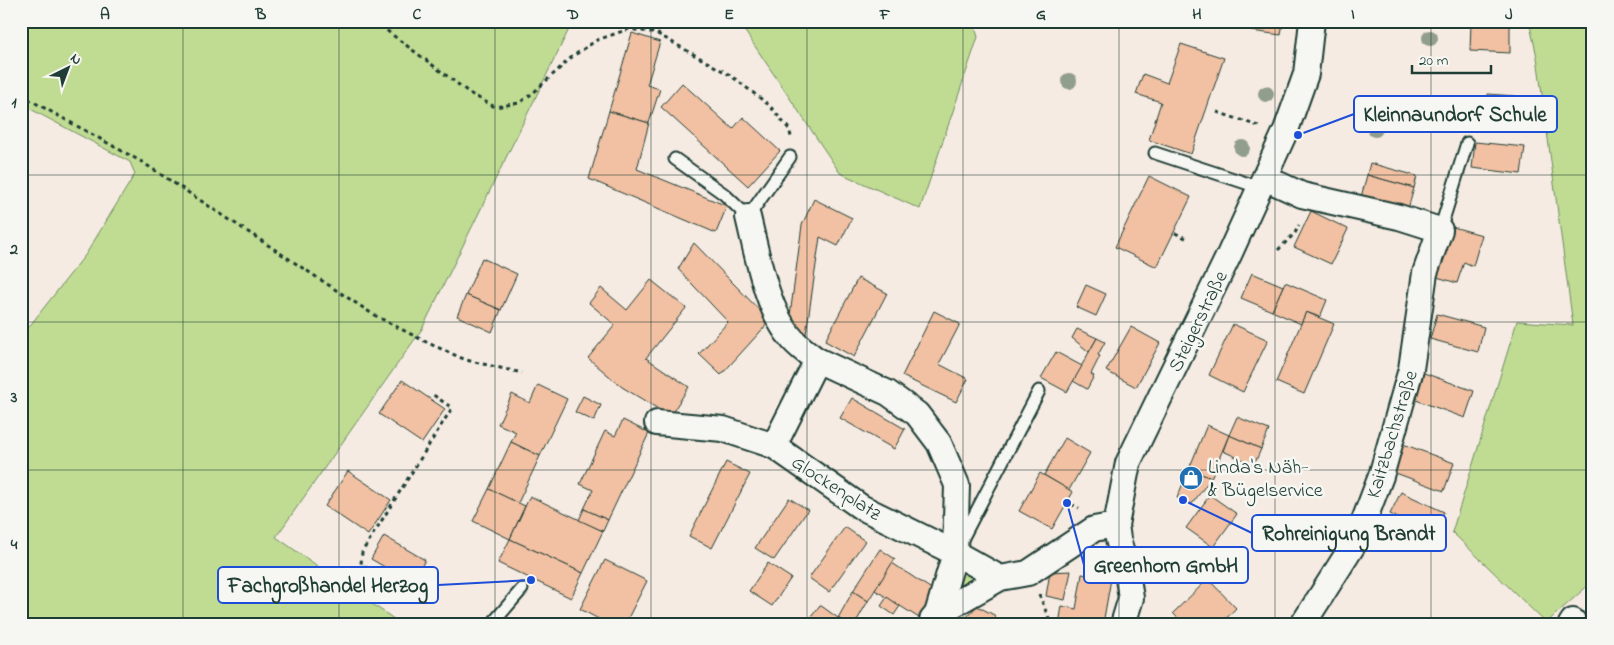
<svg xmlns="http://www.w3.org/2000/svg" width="1614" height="645" font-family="'Indie Flower',sans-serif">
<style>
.green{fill:#c0db92;stroke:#708c63}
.building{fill:#f2c0a2;stroke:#1f3d34}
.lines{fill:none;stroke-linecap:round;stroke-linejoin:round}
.lane-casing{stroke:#1f3d34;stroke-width:15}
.street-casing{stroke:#1f3d34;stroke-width:28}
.path{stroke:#1f3d34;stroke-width:3;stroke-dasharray:4 4;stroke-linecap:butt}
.lane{stroke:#f6f6f2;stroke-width:11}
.street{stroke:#f6f6f2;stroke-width:24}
.tree{fill:#919d8d}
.grid{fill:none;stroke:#1f3d34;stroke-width:1;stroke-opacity:0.55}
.labels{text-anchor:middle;stroke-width:5;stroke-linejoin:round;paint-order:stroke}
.street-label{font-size:20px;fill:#1f3d34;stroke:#f6f6f2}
.poi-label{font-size:20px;fill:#1f3d34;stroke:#f6f6f2;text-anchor:start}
.leader{fill:none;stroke:#1d4ed8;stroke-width:2}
.callout-dot{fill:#1d4ed8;stroke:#f6f6f2;stroke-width:2}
.callout{fill:#f6f6f2;stroke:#1d4ed8;stroke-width:2}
.callout-label{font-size:21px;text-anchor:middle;font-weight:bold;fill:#1f3d34}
.neatline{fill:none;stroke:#1f3d34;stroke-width:2}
.grid-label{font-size:16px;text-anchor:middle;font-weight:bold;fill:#1f3d34}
</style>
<rect width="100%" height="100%" fill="#f5ebe2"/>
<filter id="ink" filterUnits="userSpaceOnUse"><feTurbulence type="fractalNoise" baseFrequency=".02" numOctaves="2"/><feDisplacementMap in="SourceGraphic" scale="10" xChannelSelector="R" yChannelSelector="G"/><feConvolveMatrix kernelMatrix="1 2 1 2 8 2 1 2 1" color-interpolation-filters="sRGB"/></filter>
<g filter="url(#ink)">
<g class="green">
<path d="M21,21H573L422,329L276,537L401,624H21V330L28,328L86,254L135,174L130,162L21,104Z"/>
<path d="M738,21H973L978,37L920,209L840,173Z"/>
<path d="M1529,21H1593V581L1546,623L1452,532L1517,321L1573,325L1537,57Z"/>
<path d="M961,566L983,581L951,597Z"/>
</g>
<g class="building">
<path d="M1252,21H1283L1281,35L1251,31Z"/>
<path d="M1471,22L1510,25V53L1470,51Z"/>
<path d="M632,33L660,42L647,85L660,89L649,123L609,111Z"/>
<path d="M1181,44L1224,58L1191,154L1149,140L1161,102L1136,94L1143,74L1167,83Z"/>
<path d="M682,83L733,129L743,117L780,151L748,186L661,107Z"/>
<path d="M1488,94L1515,96L1513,120L1487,118Z"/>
<path d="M609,111L649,123L637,169L727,206L716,233L589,179Z"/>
<path d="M1475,142L1525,147L1521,174L1472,168Z"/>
<path d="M1370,163L1417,176L1414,188L1367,175Z"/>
<path d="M1367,175L1414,188L1408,209L1361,197Z"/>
<path d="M1149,176L1191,197L1157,267L1115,247Z"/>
<path d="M814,199L852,218L838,246L820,237L806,334L789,323L802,225Z"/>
<path d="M1311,211L1348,229L1331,264L1294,247Z"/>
<path d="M1453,227L1482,235L1473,266L1464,262L1457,283L1437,277Z"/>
<path d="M694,243L770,321L721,375L699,354L728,322L678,269Z"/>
<path d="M482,258L517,274L501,310L466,295Z"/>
<path d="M1252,273L1283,286L1272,311L1241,298Z"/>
<path d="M858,278L887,293L854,357L825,341Z"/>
<path d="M651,280L686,308L646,358L689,387L670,416L622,387L588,358L615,325L589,303L601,288L627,310Z"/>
<path d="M1285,282L1327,300L1320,317L1306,312L1301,324L1272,311Z"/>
<path d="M1086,285L1106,294L1096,316L1076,307Z"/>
<path d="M466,295L501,310L492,332L457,316Z"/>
<path d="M934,311L960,324L939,364L968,379L956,402L902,376Z"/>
<path d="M1306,312L1334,324L1304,394L1276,382Z"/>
<path d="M1437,314L1484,327L1478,352L1430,339Z"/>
<path d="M1233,324L1268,340L1243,392L1209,375Z"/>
<path d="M1131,327L1160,343L1136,387L1106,371Z"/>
<path d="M1077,329L1097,338L1089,352L1072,338Z"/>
<path d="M1097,338L1105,342L1098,355L1100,356L1091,374L1094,376L1087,389L1073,381Z"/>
<path d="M1056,352L1082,366L1067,392L1041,378Z"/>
<path d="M1424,373L1474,391L1465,418L1416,400Z"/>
<path d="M402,380L445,409L422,443L379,414Z"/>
<path d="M538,385L567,399L540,456L511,442L516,432L498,424L512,394L530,403Z"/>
<path d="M583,396L601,405L594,421L575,412Z"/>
<path d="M852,398L905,429L894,449L840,418Z"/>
<path d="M1237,417L1269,430L1261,449L1229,435Z"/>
<path d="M623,420L649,433L608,520L584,509L593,490L580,484L605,431L615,436Z"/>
<path d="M1207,425L1229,435L1211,478L1189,469Z"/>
<path d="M1229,435L1261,449L1254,465L1223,451Z"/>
<path d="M1065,438L1090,453L1069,490L1044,475Z"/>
<path d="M511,442L540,456L518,503L489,489Z"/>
<path d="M1403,444L1454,463L1444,491L1393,472Z"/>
<path d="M726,462L750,474L712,548L689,536Z"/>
<path d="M1189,469L1211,478L1192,504L1177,498Z"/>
<path d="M348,471L391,500L368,535L325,506Z"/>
<path d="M1040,473L1073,492L1052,529L1019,511Z"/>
<path d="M489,489L525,506L510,539L473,521Z"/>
<path d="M1401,492L1444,512L1433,535L1390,514Z"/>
<path d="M1210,495L1237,514L1213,547L1186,528Z"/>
<path d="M530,496L603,531L583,573L510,539Z"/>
<path d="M789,498L808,510L774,560L755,548Z"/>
<path d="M584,509L608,520L603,531L579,520Z"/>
<path d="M845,527L865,541L829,592L809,578Z"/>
<path d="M384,536L425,560L412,583L371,559Z"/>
<path d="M510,539L583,573L571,598L498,563Z"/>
<path d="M880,549L895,559L868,601L853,591Z"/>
<path d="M605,560L647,581L625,624H608L580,609Z"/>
<path d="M768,563L791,578L772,606L749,591Z"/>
<path d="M892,563L936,592L919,618L875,590Z"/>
<path d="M1071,571L1065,600L1046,596L1050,572Z"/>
<path d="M1082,574L1111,579L1103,624H1059L1062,606L1076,609Z"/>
<path d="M1208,579L1236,608L1221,624H1183L1173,613Z"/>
<path d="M853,591L868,601L855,624H846L838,618Z"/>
<path d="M887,597L900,606L894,615L881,606Z"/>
<path d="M820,605L838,618L846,624H806Z"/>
<path d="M977,606L996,616L989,624H960Z"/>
</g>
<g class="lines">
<g class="lane-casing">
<g id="lane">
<path d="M1155,153L1261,188"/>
<path d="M675,159L724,194L748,217L790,157"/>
<path d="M1440,230L1467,143"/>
<path d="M960,543L1039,391"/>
<path d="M492,624L522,589"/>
</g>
</g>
<g class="street-casing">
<g id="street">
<path d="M1265,178L1302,195L1399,217L1440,230L1425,273L1411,369L1381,476L1357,539L1303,624"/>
<path d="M748,217C757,254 767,312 793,340C800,348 809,354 817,360"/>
<path d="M657,423L723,429L774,446L861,507L955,553L1000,578"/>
<path d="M774,446L817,360L888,393L917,414L939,443L957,485L955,553L937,614"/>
<path d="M932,620L937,614L1000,578L1028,573L1094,529L1116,525"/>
<path d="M1123,624L1131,598L1127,572L1118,539L1116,525L1128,463L1229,255L1286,130L1306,74L1312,21"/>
<path d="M1571,624L1573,621"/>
</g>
</g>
<g class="path">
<path d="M374,21L471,94L495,107L519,103L533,93L573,56L597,40L629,29L656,33L730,75L769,105L789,129L792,140"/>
<path d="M21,95L142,162L374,315L428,343L466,360L522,373"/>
<path d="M1217,112L1261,127"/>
<path d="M1175,233L1188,239"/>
<path d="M1278,250L1295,233L1299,225"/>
<path d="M1071,504L1079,508"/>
<path d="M367,568L361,565L362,552L452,408L432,394"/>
<path d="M1039,594L1051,624"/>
</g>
<use href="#lane" class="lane"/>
<use href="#street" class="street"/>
</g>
<g class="tree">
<circle cx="1430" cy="38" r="8"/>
<circle cx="1069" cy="81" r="8"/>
<circle cx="1266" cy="94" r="8"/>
<circle cx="1375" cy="129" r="8"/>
<circle cx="1242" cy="148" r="8"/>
</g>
</g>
<path class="grid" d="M183,21V624M339,21V624M495,21V624M651,21V624M807,21V624M963,21V624M1119,21V624M1275,21V624M1431,21V624M21,175H1593M21,322H1593M21,470H1593"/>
<defs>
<g id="shop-disc" transform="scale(1.25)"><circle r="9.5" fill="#1f6fb2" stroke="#f6f6f2"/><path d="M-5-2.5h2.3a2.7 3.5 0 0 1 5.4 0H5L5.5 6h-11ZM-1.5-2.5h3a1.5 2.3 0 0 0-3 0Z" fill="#fff"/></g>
</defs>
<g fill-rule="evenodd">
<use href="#shop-disc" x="1191" y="478"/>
</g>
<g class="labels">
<g class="street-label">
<text transform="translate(1197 321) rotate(-64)" y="7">Steigerstraße</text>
<text transform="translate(1391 434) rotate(-73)" y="7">Kaitzbachstraße</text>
<text transform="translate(837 487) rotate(33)" y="7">Glockenplatz</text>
</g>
<g class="poi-label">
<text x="1208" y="473">Linda's Näh-<tspan x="1208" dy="23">&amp; Bügelservice</tspan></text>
</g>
</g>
<path class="leader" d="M1298 135L1354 114M1183 500L1252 533M1067 503L1084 565M531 580L438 585"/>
<g class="callout-dot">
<circle cx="1298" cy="135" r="5"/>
<circle cx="1183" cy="500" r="5"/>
<circle cx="1067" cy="503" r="5"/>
<circle cx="531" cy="580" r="5"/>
</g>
<g class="callout">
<rect x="1354" y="96" width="203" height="36" rx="5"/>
<rect x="1252" y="515" width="194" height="36" rx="5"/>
<rect x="1084" y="547" width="164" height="36" rx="5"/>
<rect x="218" y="567" width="220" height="36" rx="5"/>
</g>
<g class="callout-label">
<text x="1455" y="121">Kleinnaundorf Schule</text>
<text x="1349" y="540">Rohreinigung Brandt</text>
<text x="1166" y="572">Greenhorn GmbH</text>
<text x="328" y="592">Fachgroßhandel Herzog</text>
</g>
<rect width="1614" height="645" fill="none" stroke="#f6f6f2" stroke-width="55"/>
<g transform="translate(68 68) rotate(42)" stroke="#f6f6f2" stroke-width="4" paint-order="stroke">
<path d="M0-4L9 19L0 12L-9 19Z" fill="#1f3d34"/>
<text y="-8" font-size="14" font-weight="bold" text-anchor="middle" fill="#1f3d34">N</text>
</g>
<path d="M1412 65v8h79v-8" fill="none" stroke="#1f3d34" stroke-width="2.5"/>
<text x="1419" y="65" font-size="15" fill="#1f3d34" stroke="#f6f6f2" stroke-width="4" paint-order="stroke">20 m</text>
<rect x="28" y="28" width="1558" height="590" class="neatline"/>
<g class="grid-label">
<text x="105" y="19">A</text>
<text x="261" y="19">B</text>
<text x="417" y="19">C</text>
<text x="573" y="19">D</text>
<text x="729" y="19">E</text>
<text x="885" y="19">F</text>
<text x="1041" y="19">G</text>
<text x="1197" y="19">H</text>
<text x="1353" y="19">I</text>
<text x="1509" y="19">J</text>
<text x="14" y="107">1</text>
<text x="14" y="254">2</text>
<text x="14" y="402">3</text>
<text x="14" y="549">4</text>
</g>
</svg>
